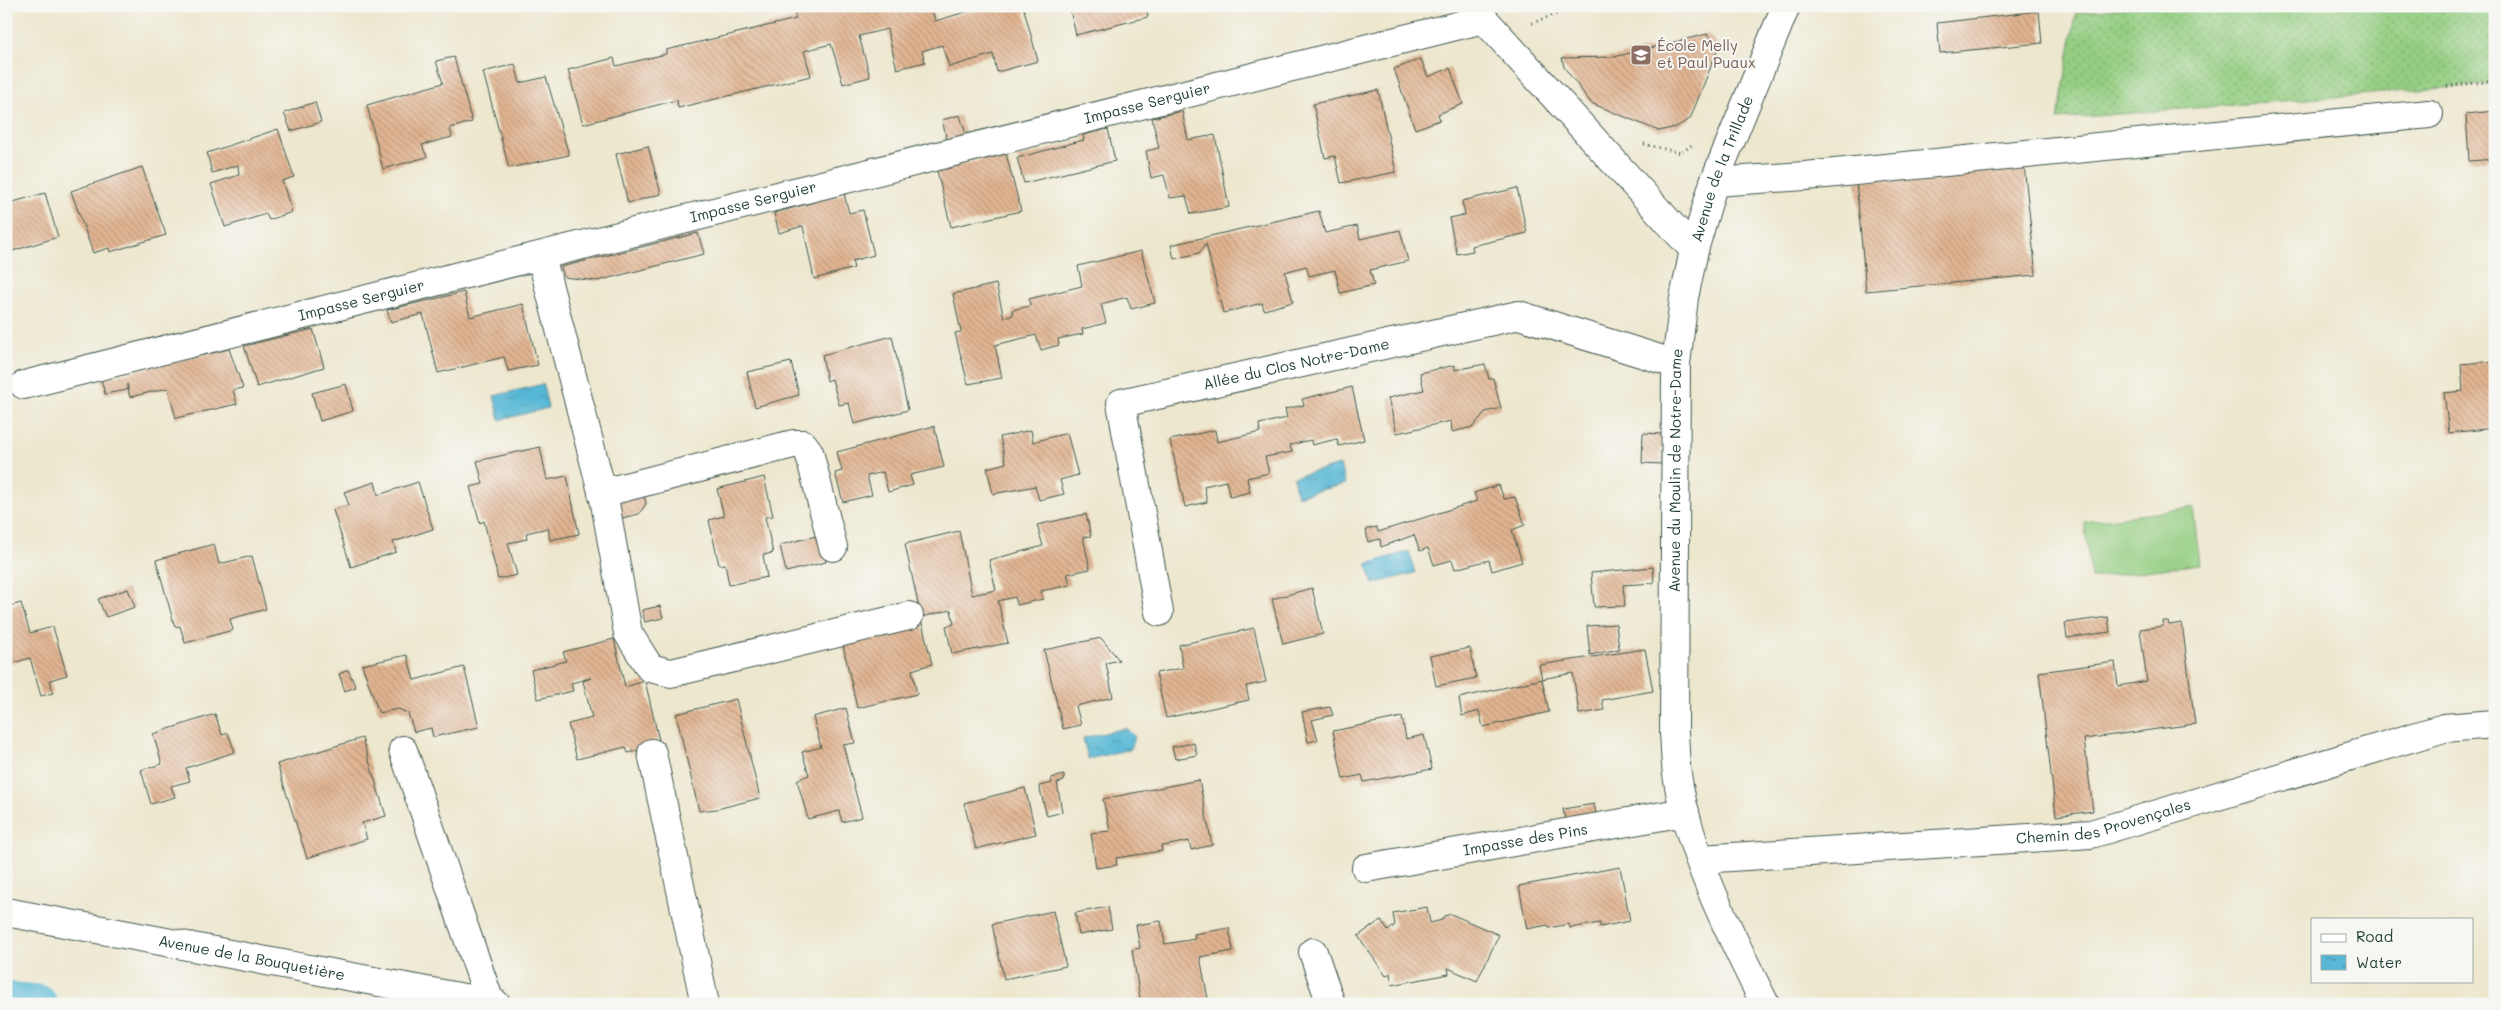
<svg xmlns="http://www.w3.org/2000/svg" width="2501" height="1010" font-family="Mali,sans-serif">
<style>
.grass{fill:url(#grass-dots);stroke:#5a865b}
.garden{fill:#94ce82;stroke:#5a865b}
.water{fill:url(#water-ripples);stroke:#3b7a84}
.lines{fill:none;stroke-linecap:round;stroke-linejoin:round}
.canal{stroke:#57b7d5;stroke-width:39}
.building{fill:url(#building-back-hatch)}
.minor-casing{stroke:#3e564b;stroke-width:30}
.path{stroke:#3e564b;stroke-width:3;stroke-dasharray:1 4;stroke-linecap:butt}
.minor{stroke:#fff;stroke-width:28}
.labels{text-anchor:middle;stroke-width:4;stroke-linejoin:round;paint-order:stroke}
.education-label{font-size:15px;fill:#785e54;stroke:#f6f6f2;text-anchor:start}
.street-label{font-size:15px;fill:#1f3d34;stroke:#f6f6f2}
</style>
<defs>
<pattern id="grass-dots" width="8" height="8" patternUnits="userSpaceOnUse" patternTransform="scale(1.25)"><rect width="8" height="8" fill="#94ce82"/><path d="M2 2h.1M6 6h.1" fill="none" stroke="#78a86b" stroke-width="1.8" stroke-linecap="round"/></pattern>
<pattern id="water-ripples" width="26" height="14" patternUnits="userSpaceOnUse" patternTransform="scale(1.25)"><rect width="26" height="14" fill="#57b7d5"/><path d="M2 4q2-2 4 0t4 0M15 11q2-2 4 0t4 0" fill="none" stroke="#4796ae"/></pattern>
<pattern id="building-back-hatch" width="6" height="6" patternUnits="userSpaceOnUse" patternTransform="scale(1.25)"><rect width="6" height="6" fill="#e2b592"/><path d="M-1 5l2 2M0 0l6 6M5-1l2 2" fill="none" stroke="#b79478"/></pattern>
</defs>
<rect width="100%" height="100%" fill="#f6f6f2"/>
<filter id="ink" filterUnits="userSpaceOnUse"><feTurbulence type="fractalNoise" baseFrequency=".02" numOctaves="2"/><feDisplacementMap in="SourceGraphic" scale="10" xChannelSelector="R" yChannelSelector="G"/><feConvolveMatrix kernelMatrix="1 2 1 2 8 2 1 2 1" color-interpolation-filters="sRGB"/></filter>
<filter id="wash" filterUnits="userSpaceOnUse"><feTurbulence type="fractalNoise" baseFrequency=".0096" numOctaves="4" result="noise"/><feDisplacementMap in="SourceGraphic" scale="20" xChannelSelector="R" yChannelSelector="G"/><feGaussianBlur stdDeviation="1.12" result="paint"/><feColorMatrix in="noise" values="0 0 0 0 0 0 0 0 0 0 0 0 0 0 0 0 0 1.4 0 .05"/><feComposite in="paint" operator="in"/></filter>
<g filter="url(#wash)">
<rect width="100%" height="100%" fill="#ede7ce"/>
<path class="grass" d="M2144,6H2495V84L2058,119L2076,13Z"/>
<path class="garden" d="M2193,508L2200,564L2091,578L2084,522Z"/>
<g class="water">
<path d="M543,384L548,408L500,420L494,396Z"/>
<path d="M1340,465L1345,484L1297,496L1293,477Z"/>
<path d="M1409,551L1415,573L1373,584L1367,564Z"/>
<path d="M1126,728L1135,737L1131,749L1088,759L1083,738Z"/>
</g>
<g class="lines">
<path class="canal" d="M6,1001L38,1004"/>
</g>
<g id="blocks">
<g class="building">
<path d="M816,6H931L935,21L986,6H1023L1038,61L997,72L993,54L949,67L942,45L922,51L925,62L897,69L887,29L859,36L870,77L843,84L831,44L804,51L811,76L678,108L677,100L583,124L568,70L614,58L616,66L666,54V50L796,19L794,12Z"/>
<path d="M1069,6H1146L1148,17L1076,35Z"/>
<path d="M2039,11L2042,43L1940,53L1937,23Z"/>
<path d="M1707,34L1719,46L1690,119L1676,127L1659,131L1591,103L1564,67L1562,58L1614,57Z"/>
<path d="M454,57L472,122L450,128L452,137L422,145L427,157L383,169L367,105L443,83L436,61Z"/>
<path d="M1421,59L1428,77L1450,68L1463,104L1438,114L1440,120L1415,129L1394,69Z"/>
<path d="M515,64L520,83L546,77L569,155L509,168L483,72Z"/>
<path d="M1378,90L1396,172L1341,183L1335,156L1325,158L1313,104Z"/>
<path d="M315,102L321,122L291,131L284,113Z"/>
<path d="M1182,111L1188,140L1215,135L1229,207L1191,214L1186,196L1170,198L1164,175L1151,178L1146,151L1159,148L1152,118Z"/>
<path d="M2495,111V159L2469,161L2466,114Z"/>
<path d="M960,115L966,135L947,140L942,120Z"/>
<path d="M278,129L294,177L282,181L292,212L269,220L266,214L225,227L211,184L239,175L238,165L212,173L207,153Z"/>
<path d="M1108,129L1115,161L1024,183L1017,158L1084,140L1083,135Z"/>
<path d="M648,146L661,194L628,203L616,154Z"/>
<path d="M1006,154L1021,211L951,227L937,171Z"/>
<path d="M2024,165L2036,275L1866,291L1856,181Z"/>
<path d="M142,167L166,235L110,252L109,248L93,253L71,191Z"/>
<path d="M1517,188L1527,233L1472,246L1473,251L1457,254L1449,218L1465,215L1462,201Z"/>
<path d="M45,193L58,237L6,253V204Z"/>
<path d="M844,194L849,213L863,210L874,255L852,261L854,268L814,279L803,226L779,233L774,213Z"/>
<path d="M1319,211L1325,233L1357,226L1360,239L1400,230L1408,261L1370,270L1374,285L1340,293L1335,270L1309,276L1306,266L1285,272L1293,302L1264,310L1262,303L1223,313L1206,244L1199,253L1174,259L1171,245Z"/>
<path d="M698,233L704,254L597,281L564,277L561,267Z"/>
<path d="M1141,251L1155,303L1131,309L1127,297L1101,304L1106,323L1082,329L1083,334L1058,339L1059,345L1041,350L1036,335L995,345L1002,378L968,384L955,333L961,332L953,294L996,284L1004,318L1013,315L1012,310L1030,306L1029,299L1082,286L1078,266Z"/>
<path d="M464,292L470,317L523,304L538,365L508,371L504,357L438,373L423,314L391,322L387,310Z"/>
<path d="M313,329L324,367L257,387L244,346Z"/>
<path d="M892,336L908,410L854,424L849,403L839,405L832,379L827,381L822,355Z"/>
<path d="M229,349L243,388L233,390L237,404L176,418L168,388L130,397L127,384V390L105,394L101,379Z"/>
<path d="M2495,361V428L2449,433L2444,393L2463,391L2461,364Z"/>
<path d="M791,362L799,395L755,407L747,372Z"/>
<path d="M1485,364L1489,379L1493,378L1501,408L1485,412L1473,427L1452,432L1451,421L1397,433L1388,398L1424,390L1420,373L1455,365V370Z"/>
<path d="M346,384L353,411L320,421L312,393Z"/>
<path d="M1352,387L1364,440L1339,446L1337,439L1312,445L1311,440L1290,445L1292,452L1265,457L1269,473L1247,478L1250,492L1230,497L1226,481L1204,486L1207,502L1185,507L1170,440L1215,430L1217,442L1260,432L1259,424L1287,418L1285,409L1304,405L1302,399Z"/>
<path d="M934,426L944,467L910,475L913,485L888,492L883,472L867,476L872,495L843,502L835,473L842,471L837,452Z"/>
<path d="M1031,430L1033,442L1067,433L1078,475L1060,480L1064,494L1039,500L1035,486L993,494L987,468L1006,463L1000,437Z"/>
<path d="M1643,433L1662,434L1661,464L1642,463Z"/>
<path d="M540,447L547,480L567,476L579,534L550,540L548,528L526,533L527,539L508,543L517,575L498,579L484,521L480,523L470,487L483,484L477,461Z"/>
<path d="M764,477L773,516L765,517L773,553L763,555L767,577L729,585L725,564L719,565L709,520L724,516L717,489Z"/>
<path d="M375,482L378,495L418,482L433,529L393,542L396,552L351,567L333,510L349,505L344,492Z"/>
<path d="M1499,485L1504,499L1515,497L1525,525L1512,530L1522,562L1492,571L1489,560L1455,569L1452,560L1434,565L1428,548L1420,551L1414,535L1381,547L1380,539L1368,542L1366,529L1377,527L1378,532L1477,501L1474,493Z"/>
<path d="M642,487L646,504L639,514L618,519L616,508L628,490Z"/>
<path d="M1086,514L1091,536L1083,537L1090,569L1067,574L1070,585L1041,591L1043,599L1017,605L1015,597L998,601L1008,643L952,654L946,626L954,624L951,610L921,617L905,544L959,531L972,595L996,590L989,560L1043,546L1037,525Z"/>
<path d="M820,535L826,562L786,572L780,545Z"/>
<path d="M214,544L219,564L252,556L266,609L230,619L233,630L185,643L180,626L175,627L156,560Z"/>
<path d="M1653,567L1654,583L1623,585L1625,606L1594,607L1591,573Z"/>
<path d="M1312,588L1323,634L1283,644L1272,599Z"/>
<path d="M128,589L135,607L106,617L98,599Z"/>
<path d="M21,603L30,633L53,627L67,675L50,680L53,693L41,696L30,658L6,665V607Z"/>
<path d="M660,606L663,618L645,622L642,610Z"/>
<path d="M2108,617L2110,632L2067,638L2065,623Z"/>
<path d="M2162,621H2168L2169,625L2182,623L2195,724L2084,739L2093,811L2056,816L2039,672L2115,662L2118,686L2147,681L2140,629L2163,626Z"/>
<path d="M922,623L932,664L912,670L917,694L857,708L842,641Z"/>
<path d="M1616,624L1619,649L1590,655L1587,626Z"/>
<path d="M1254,628L1266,682L1246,686L1249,700L1166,718L1156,673L1183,668L1179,645Z"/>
<path d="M1101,638L1119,660L1106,663L1113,697L1076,706L1081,725L1063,729L1044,650Z"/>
<path d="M614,639L625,687L645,681L659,740L646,743L647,748L628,753L626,747L577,759L568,724L592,718L583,681L591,678L571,683L573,691L538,699L531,670L566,661L563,652Z"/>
<path d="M1470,648L1476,678L1436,686L1430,656Z"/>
<path d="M1645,649L1653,691L1602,700L1604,710L1579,714L1573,673L1542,679L1539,665Z"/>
<path d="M407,655L414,680L464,667L479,727L433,737L431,728L414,732L408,713L398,709L379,713L362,665Z"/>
<path d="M348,670L356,687L345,691L339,674Z"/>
<path d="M1542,679L1549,712L1483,727L1479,711L1462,716L1459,698Z"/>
<path d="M736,699L760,798L717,809L699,811L676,714Z"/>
<path d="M1330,707L1333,715L1312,720L1318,740L1308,742L1302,712Z"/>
<path d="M846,708L855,743L843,745L862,817L842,822L839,811L808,819L797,780L809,775L802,752L821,747L813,717Z"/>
<path d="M215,714L222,735L228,733L235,752L186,768L190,781L171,786L175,797L151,804L141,770L162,764L153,734Z"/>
<path d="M1402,717L1406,739L1424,735L1432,769L1364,782L1362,775L1343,779L1333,731Z"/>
<path d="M362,738L386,816L362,823L367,839L307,858L277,764Z"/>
<path d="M1194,743L1197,755L1175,759L1172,747Z"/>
<path d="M1064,775V781L1057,783L1062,812L1047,816L1039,786L1052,783L1051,778Z"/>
<path d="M1199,780L1212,845L1191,850L1189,841L1169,845L1161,846L1162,851L1116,858L1117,865L1096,868L1091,833L1110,831L1103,799Z"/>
<path d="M1025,788L1036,834L976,849L964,803Z"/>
<path d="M1594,804L1596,814L1565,819L1563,809Z"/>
<path d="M1620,867L1630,921L1600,927V923L1570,928L1569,924L1549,928L1548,925L1527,929L1519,886Z"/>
<path d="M1108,907L1112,929L1079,935L1075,913Z"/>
<path d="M1427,907L1430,923L1442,920L1444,916L1451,914L1499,935L1477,981L1448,968L1449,974L1392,985L1390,973L1386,976L1358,936L1381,920L1388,931L1395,925L1393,913Z"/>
<path d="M1053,911L1066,966L1004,979L992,924Z"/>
<path d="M1161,921L1165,944L1195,939L1194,934L1229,928L1233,951L1200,957L1209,1004H1141L1132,950L1140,948L1136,925Z"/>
</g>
</g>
</g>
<g filter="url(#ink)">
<use href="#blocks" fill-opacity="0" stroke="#3e564b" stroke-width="1"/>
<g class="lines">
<g class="minor-casing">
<g id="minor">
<path d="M1472,6L1694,250"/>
<path d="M1714,182L1805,176L2429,114"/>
<path d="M541,256L605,503L628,633L650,668L671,673L909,616"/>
<path id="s1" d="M24,385L1484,19"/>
<path d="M602,493L793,444H803L809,452L833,547"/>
<path id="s2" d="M1159,612L1121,403L1519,315L1676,364"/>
<path d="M403,750L490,1002"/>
<path d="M652,753L705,1004"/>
<path id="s3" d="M1700,859L2091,834L2444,728L2495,724"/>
<path id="s4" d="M1366,868L1685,812"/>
<path id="s5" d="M6,912L496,1004"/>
<path d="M1313,952L1331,1004"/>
<path id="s6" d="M1765,1004C1730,934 1688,852 1677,774C1675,760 1675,746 1674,732L1676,364L1684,298L1694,250L1714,182L1786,6"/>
</g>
</g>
<g class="path">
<path d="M1532,23L1578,6"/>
<path d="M2447,86L2495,81"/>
<path d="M1644,144L1681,153L1693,144"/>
</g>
<use href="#minor" class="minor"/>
</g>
</g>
<defs>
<g id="school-square" transform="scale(1.125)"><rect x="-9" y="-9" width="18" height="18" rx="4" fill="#8d6e63" stroke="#f6f6f2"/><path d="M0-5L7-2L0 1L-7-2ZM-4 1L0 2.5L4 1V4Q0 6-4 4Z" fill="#fff"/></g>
</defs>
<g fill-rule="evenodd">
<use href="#school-square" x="1641" y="55"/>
</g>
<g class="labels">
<g class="education-label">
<text x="1657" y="51">École Melly<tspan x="1657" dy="17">et Paul Puaux</tspan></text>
</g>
<g class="street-label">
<text dy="5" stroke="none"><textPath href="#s1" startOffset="1158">Impasse Serguier</textPath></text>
<text dy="5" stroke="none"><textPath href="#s6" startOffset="859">Avenue de la Trillade</textPath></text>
<text dy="5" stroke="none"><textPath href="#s1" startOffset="752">Impasse Serguier</textPath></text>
<text dy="5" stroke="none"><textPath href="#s1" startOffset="348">Impasse Serguier</textPath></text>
<text dy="5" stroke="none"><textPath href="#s2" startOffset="392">Allée du Clos Notre-Dame</textPath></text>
<text dy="5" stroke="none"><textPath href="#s6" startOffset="551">Avenue du Moulin de Notre-Dame</textPath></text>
<text dy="5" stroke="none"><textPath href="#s3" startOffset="406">Chemin des Provençales</textPath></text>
<text dy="5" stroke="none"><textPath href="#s4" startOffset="162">Impasse des Pins</textPath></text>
<text dy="5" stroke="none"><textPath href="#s5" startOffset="250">Avenue de la Bouquetière</textPath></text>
</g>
</g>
<rect width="2501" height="1010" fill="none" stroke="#f6f6f2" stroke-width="25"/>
<rect x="2311" y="918" width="162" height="65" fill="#f6f6f2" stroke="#a0aca6"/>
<rect x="2321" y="934" width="25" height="8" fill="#ffffff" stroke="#a0aca6"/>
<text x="2356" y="942" font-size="15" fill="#1f3d34">Road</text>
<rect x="2321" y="955" width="25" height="15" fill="url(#water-ripples)" stroke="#a0aca6"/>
<text x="2356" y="968" font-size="15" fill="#1f3d34">Water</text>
</svg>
